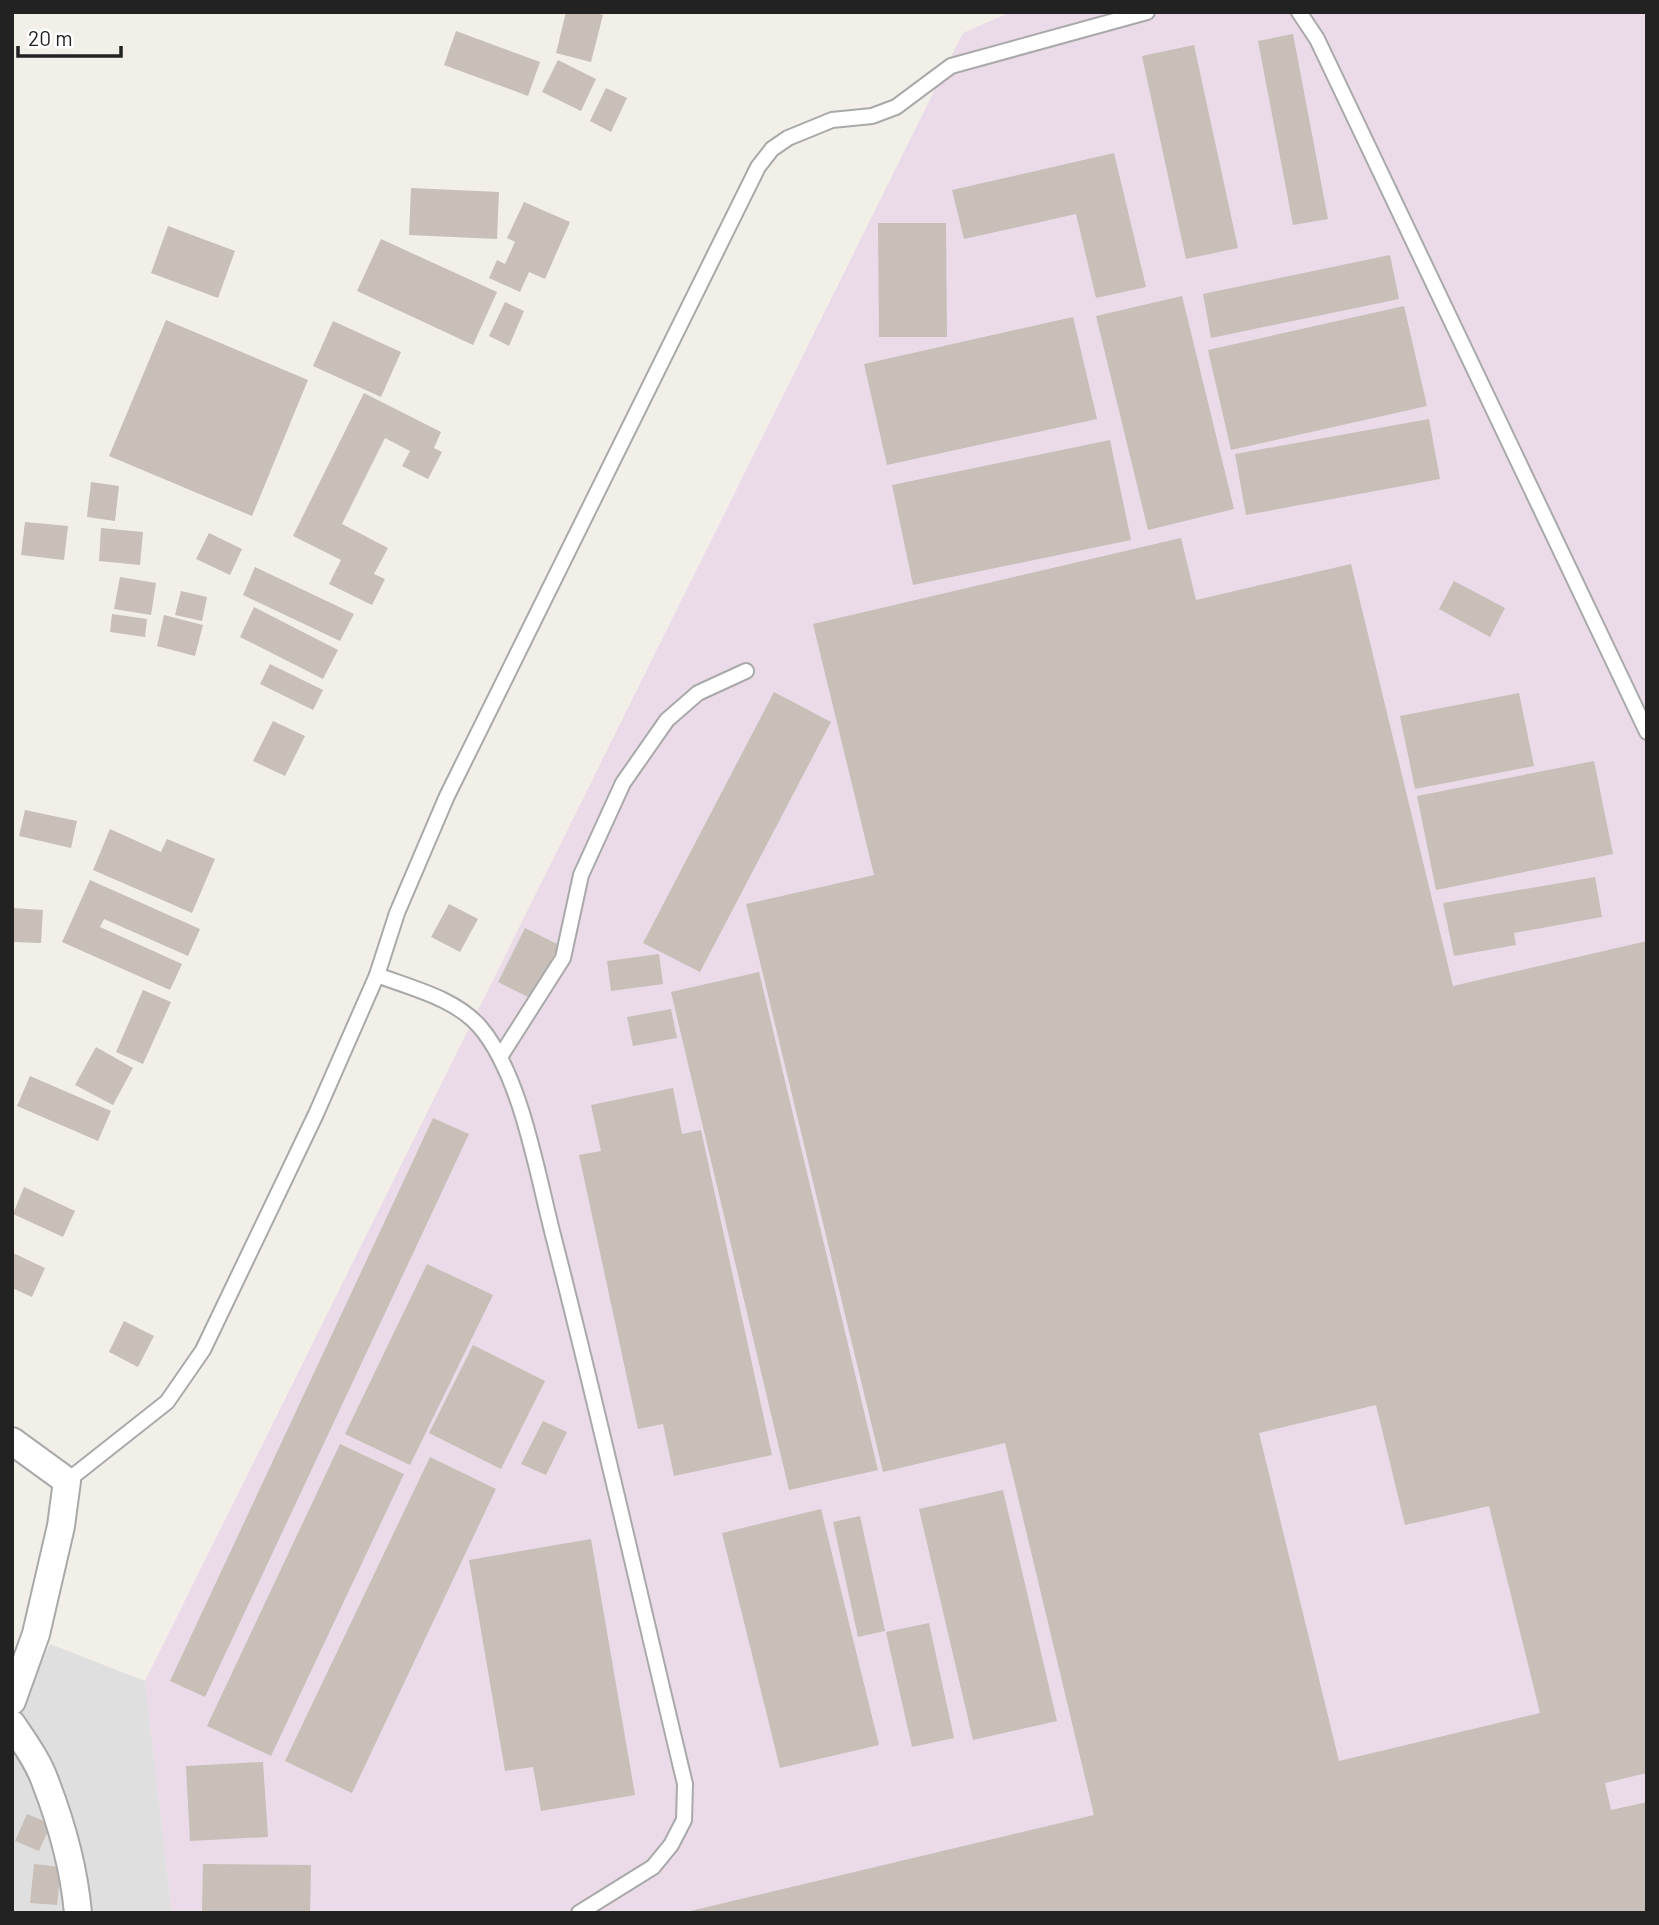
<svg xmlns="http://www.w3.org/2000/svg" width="1659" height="1925" font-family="Barlow,sans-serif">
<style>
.residential{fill:#e0dfdf}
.industrial{fill:#ebdbe8}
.building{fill:#c7bfb8;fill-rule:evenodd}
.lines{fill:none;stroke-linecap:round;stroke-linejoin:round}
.service-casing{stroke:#a9a9a9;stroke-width:18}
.minor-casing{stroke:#a9a9a9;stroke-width:30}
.service{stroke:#fff;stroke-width:14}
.minor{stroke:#fff;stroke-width:26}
</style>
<rect width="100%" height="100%" fill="#f2efe9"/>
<path class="residential" d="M50,1644L145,1681L172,1913H12V1718Z"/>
<path class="industrial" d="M1011,12H1647V1913H172L145,1681L963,33Z"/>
<g class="building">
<path d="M566,12H594L603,15L591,62L556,53Z"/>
<path d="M456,31L540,62L528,96L444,65Z"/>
<path d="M1293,34L1328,219L1293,225L1258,41Z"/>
<path d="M1194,45L1238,248L1186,259L1142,56Z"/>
<path d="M558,60L596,79L581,111L542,92Z"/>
<path d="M606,88L627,98L611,132L590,121Z"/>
<path d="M1114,153L1146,287L1096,298L1076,214L964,239L952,190Z"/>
<path d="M411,188L499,192L497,239L409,235Z"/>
<path d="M524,202L570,222L545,279L529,272L520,292L489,278L497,260L505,264L515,242L507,238Z"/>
<path d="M878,223H946L947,337H879Z"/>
<path d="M168,226L235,251L218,298L151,273Z"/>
<path d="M381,239L497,292L473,345L357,291Z"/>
<path d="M1390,255L1399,299L1211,338L1203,294Z"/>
<path d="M1182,296L1234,509L1148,530L1096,316Z"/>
<path d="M505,302L524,311L509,346L489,336Z"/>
<path d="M1404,306L1427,406L1231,450L1208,350Z"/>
<path d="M1073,317L1097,419L887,465L864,364Z"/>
<path d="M166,320L308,380L252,516L109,456Z"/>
<path d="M333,321L401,352L381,397L313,366Z"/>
<path d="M364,393L441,432L434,448L442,452L428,479L402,466L410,451L385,438L342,524L388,548L374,574L385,579L372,605L329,584L341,560L293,536Z"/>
<path d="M1429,419L1440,479L1246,515L1235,454Z"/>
<path d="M1110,440L1131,540L913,585L892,485Z"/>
<path d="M91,482L119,486L115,521L87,517Z"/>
<path d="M25,522L68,526L64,560L21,555Z"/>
<path d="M101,528L143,532L140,565L99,561Z"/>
<path d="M209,533L242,549L230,575L196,559Z"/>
<path d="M1181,538L1196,600L1351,564L1453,986L1647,941V1773L1605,1783L1611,1810L1647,1802V1913H682L1094,1815L1005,1443L883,1472L746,904L874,875L813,624ZM1376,1405L1405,1525L1489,1506L1540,1713L1339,1761L1259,1433Z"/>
<path d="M255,567L354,614L340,641L243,595Z"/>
<path d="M120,577L156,583L151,615L114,609Z"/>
<path d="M1454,581L1505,608L1490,637L1439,609Z"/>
<path d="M181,591L207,597L202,621L175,615Z"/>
<path d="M254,607L338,650L323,679L240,637Z"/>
<path d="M112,614L147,619L145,637L110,632Z"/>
<path d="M164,615L203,625L195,656L157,646Z"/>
<path d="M270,664L323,690L313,710L260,684Z"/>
<path d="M774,692L831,722L700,972L643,943Z"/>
<path d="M1519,693L1534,766L1415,789L1400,716Z"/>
<path d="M273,721L305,736L285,776L253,761Z"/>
<path d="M1594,761L1613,854L1436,890L1417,796Z"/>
<path d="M25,810L77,821L71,848L19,836Z"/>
<path d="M110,829L161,852L167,839L215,859L192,913L93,870Z"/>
<path d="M1595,877L1602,917L1514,933L1516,945L1454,956L1443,903Z"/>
<path d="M90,880L200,929L188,956L104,919L100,927L182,964L170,990L62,942Z"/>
<path d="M449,904L478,919L460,952L431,937Z"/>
<path d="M12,908L43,910L41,943L12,942Z"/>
<path d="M525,928L559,945L532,999L498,982Z"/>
<path d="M659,954L663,984L611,991L607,961Z"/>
<path d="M759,972L878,1470L789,1490L671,992Z"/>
<path d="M143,990L171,1002L143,1064L116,1052Z"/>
<path d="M671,1009L677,1038L633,1046L627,1017Z"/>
<path d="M96,1047L133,1068L113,1105L75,1085Z"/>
<path d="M30,1076L111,1111L98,1141L17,1106Z"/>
<path d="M673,1088L682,1134L701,1130L772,1455L674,1476L663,1424L638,1429L579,1155L601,1151L591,1105Z"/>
<path d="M433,1118L469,1134L205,1697L170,1681Z"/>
<path d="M24,1187L75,1211L63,1237L13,1214Z"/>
<path d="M13,1253L45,1268L32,1297L12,1288Z"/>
<path d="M427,1264L493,1295L410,1465L345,1434Z"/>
<path d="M124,1321L154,1336L138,1367L109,1352Z"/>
<path d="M473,1345L545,1381L501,1469L429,1433Z"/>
<path d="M543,1421L567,1432L546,1475L521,1464Z"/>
<path d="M340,1444L404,1474L271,1756L207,1726Z"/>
<path d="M430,1457L496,1489L352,1793L285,1761Z"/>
<path d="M1003,1490L1057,1721L973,1740L919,1509Z"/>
<path d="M821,1509L879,1745L780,1768L722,1533Z"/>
<path d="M860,1516L885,1631L858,1637L833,1522Z"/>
<path d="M591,1539L635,1795L541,1811L533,1767L505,1771L469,1560Z"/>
<path d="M929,1623L954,1738L912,1747L886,1632Z"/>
<path d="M263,1762L268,1837L190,1841L186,1766Z"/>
<path d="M27,1814L51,1824L39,1851L15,1841Z"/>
<path d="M34,1864L61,1867L57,1905L30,1903Z"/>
<path d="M203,1864L311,1865L310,1913L202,1911Z"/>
</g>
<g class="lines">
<g class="service-casing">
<g id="service">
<path d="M1299,12L1317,39L1647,732"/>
<path d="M377,975C411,988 455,998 480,1027C521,1075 537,1173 553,1235C600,1417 641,1601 685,1784L684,1820L671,1845L653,1867L579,1913"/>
<path d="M500,1057L563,958L581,875L623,783L667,720L698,693L746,671"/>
<path d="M67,1481L167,1402L203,1350L316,1114L377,975L397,913L447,796L758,167L772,149L788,138L832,120L872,116L896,107L951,66L1147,12"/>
</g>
</g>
<g class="minor-casing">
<g id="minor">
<path d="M12,1441L67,1481L61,1526L36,1634L12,1701"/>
<path d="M12,1724C24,1742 38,1761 45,1781C61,1822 74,1869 78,1913"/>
</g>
</g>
<use href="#service" class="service"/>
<use href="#minor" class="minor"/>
</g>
<rect width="1659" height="1925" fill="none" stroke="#222222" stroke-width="28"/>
<path d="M18 46v10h103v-10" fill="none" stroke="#222222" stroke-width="3.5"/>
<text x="28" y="46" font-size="21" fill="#222222" stroke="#ffffff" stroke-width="5" paint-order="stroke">20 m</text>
</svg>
